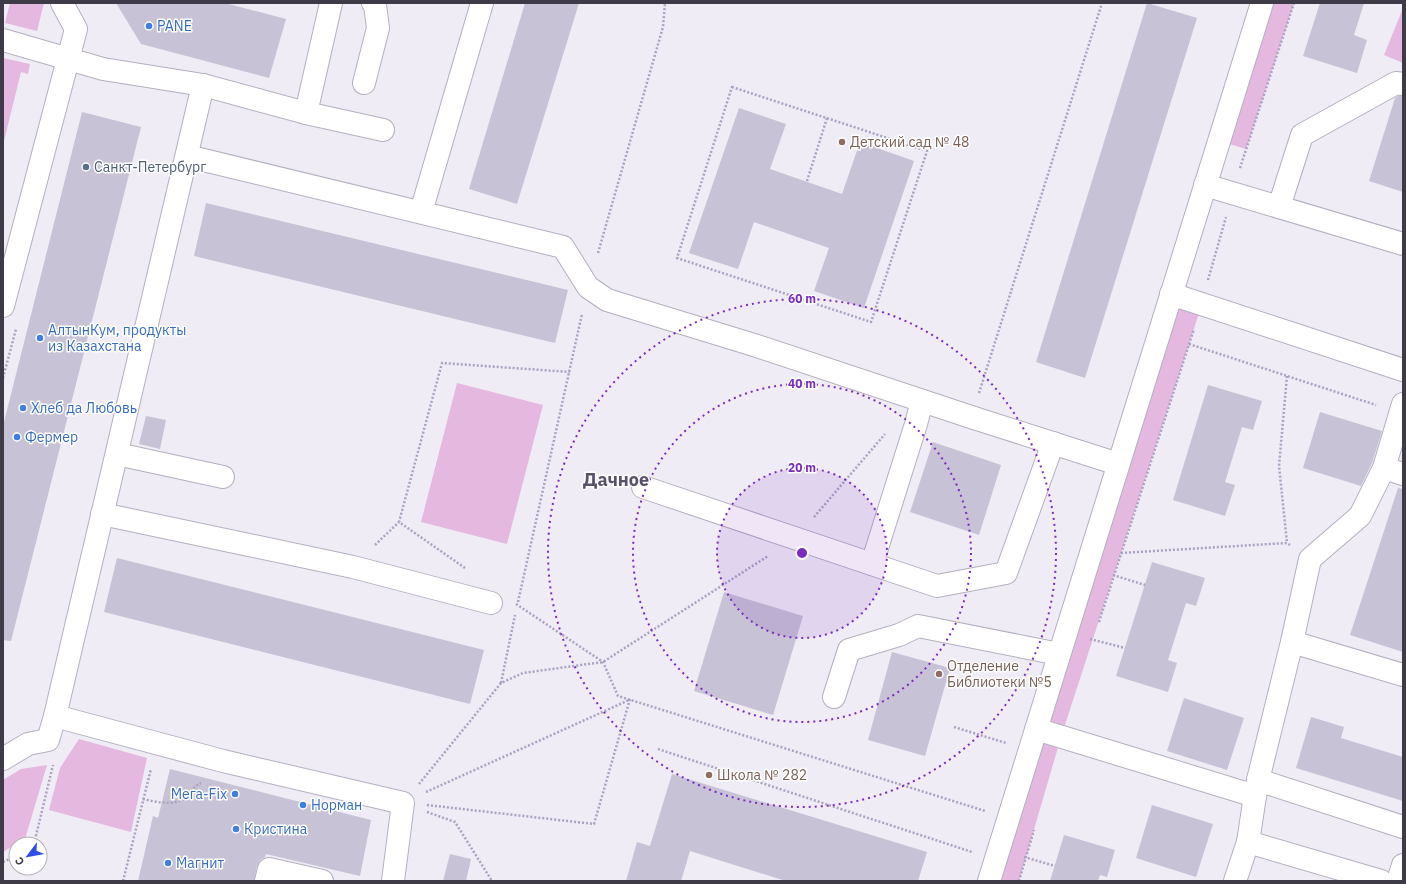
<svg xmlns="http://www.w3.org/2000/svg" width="1406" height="884" font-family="'IBM Plex Sans',sans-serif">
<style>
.green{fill:#e5b8df}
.building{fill:#c7c2d5}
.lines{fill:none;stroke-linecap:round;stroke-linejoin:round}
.minor-casing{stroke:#b4afc0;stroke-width:24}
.path{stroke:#aba1c0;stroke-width:2.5;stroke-dasharray:2 2;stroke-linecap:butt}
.minor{stroke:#fff;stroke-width:22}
.ring{fill:none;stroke:#7b2cbf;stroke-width:2;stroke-dasharray:2 4}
.shop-dot{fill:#3f7fe0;stroke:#fff;stroke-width:1.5}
.education-dot{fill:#8d6e63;stroke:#fff;stroke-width:1.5}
.service-dot{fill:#5c6f8a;stroke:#fff;stroke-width:1.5}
.labels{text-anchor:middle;stroke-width:3;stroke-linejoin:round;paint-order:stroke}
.shop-label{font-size:14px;fill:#366cbe;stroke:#fff;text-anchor:start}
.education-label{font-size:14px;fill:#785e54;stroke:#fff;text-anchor:start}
.service-label{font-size:14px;fill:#4e5e75;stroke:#fff;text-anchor:start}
.district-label{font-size:18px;font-weight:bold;fill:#59526a;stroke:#fff}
.centre{fill:#7b2cbf;stroke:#fff;stroke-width:2}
.ring-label{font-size:12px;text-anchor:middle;font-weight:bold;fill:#7b2cbf;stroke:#fff;stroke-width:3;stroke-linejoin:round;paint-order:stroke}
</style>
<rect width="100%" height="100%" fill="#efecf5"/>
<g class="green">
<path d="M10,3H44L37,31L5,23Z"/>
<path d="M1262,3H1294L1246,149L1219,141Z"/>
<path d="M1403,8V63L1384,55Z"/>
<path d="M3,58L30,64L28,74L21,72L3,145Z"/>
<path d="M1171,294L1202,304L1061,737L1019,881H989Z"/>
<path d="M457,383L543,405L507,544L421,522Z"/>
<path d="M79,739L147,758L131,832L49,810L60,768Z"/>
<path d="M47,765L25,839L3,852V780L21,769Z"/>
</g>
<g class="building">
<path d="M116,3H225L286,19L269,78L141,44Z"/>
<path d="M525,3H579L517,204L469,189Z"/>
<path d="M1147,3L1197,18L1085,378L1036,362Z"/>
<path d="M1320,3H1364L1354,35L1367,40L1357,73L1303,56Z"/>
<path d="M1398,96H1403V192L1369,181L1395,98Z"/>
<path d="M739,108L786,124L770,169L842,194L860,142L914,161L864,308L814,291L829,248L754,222L738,269L689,253Z"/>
<path d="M82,112L141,127L11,641L3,640V426Z"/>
<path d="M206,203L568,290L555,343L194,256Z"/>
<path d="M1208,385L1262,401L1253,430L1242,427L1225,482L1235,485L1225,516L1173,500Z"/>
<path d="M1320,412L1382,431L1372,463L1361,486L1303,468Z"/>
<path d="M146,416L166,420L160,449L139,444Z"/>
<path d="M933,442L1001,465L979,535L910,512Z"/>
<path d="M1398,488L1403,489V652L1350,635Z"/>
<path d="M117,558L484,650L470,704L104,612Z"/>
<path d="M1152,562L1205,578L1196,606L1186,603L1168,660L1177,663L1168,692L1116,676Z"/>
<path d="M724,592L803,616L773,715L694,691Z"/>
<path d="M892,652L950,668L925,756L868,740Z"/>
<path d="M1184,698L1244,718L1227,770L1167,751Z"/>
<path d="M1311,717L1344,727L1341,738L1403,757V801L1296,768Z"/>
<path d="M170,769L371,820L360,876L266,854L265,857L260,860L257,866L254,881H138L153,816L158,818Z"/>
<path d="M672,774L927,852L918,881H786L690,851L681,881H626L637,842L650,846Z"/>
<path d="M1152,805L1213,824L1196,877L1136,858Z"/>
<path d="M1064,835L1115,850L1107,877L1100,875L1098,881H1050Z"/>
<path d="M450,854L471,859L466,881H443Z"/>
</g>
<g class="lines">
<g class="minor-casing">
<g id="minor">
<path d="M3,40L103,69L203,85L306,113L383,130"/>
<path d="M364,83L378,28L375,5L373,3"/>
<path d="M306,113L331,3"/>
<path d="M187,156L563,247L588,287L607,300L754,345L971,417L1118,464"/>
<path d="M1205,185L1403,244"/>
<path d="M1279,207L1302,135L1396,83L1403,84"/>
<path d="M421,212L482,3"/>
<path d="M1171,294L1403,370"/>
<path d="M3,306L76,29L62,3"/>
<path d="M1403,404L1384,468L1403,474"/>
<path d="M117,454L223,477"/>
<path d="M1384,468L1360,516L1310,559L1292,642L1403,675"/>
<path d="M643,487L937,586L1006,573L1053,443"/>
<path d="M102,514L353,567L491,603"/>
<path d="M872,564L916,424L922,401"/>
<path d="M834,697L849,650L899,635L918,626L1059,654"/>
<path d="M55,716L223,761L403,803L393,881"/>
<path d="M1036,729L1255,796L1248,842L1235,881"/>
<path d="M3,759L28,744L48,740L55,716L203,85"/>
<path d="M1258,780L1292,642"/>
<path d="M1255,796L1258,780L1403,827"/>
<path d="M1248,842L1381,881"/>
<path d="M266,881L269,869L322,881"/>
<path d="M989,881L1262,3"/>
<path d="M1398,881L1403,865"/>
</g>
</g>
<g class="path">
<path d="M732,87L927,151L871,322L677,258Z"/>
<path d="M1240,168L1294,3"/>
<path d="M807,181L827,118"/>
<path d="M598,253L663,27L665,3"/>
<path d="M1208,280L1226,217"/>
<path d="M1189,344L1376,405"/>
<path d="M1287,376L1279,466L1287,543"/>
<path d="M3,378L16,329"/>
<path d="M979,393L1102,3"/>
<path d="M814,517L885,434"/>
<path d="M375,545L399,522"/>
<path d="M1121,553L1287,543L1290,545"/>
<path d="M465,568L399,522L442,363L570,372"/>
<path d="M1113,575L1145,585"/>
<path d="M518,602L582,314"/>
<path d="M516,604L603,662L618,696L985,811"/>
<path d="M1099,622L1194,329"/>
<path d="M1090,639L1125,648"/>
<path d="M501,683L515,615"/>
<path d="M954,727L1006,743"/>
<path d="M658,749L972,852"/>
<path d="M419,784L501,683L523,673L603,662L768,556"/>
<path d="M426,792L629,700"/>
<path d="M143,799C156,802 176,807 187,796C192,791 194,786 201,783"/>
<path d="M427,805L594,824L630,699"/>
<path d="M427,812L455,822L492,881"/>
<path d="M34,844L53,765"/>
<path d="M1024,857L1055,866"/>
<path d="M3,862L16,856"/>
<path d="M123,881L151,769"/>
<path d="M1019,881L1034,830"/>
</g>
<use href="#minor" class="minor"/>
</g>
<circle cx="802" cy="553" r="85" fill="#7b2cbf" fill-opacity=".12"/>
<g class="ring">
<circle cx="802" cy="553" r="85"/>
<circle cx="802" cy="553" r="169"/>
<circle cx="802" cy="553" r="254"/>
</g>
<g class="shop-dot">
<circle cx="149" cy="26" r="4"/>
<circle cx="40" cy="338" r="4"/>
<circle cx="23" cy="408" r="4"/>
<circle cx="17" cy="437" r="4"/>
<circle cx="235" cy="794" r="4"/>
<circle cx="303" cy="805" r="4"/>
<circle cx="236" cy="829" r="4"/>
<circle cx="168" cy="863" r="4"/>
</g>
<g class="education-dot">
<circle cx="842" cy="142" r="4"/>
<circle cx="939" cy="674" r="4"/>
<circle cx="709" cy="775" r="4"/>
</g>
<circle class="service-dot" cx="86" cy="167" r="4"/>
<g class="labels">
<g class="shop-label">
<text x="157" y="31">PANE</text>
<text x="48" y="335">АлтынКум, продукты<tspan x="48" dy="16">из Казахстана</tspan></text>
<text x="31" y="413">Хлеб да Любовь</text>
<text x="25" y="442">Фермер</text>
<text x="227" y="799" text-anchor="end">Мега-Fix</text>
<text x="311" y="810">Норман</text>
<text x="244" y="834">Кристина</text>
<text x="176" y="868">Магнит</text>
</g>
<g class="education-label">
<text x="850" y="147">Детский сад № 48</text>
<text x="947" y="671">Отделение<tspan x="947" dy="16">Библиотеки №5</tspan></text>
<text x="717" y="780">Школа № 282</text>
</g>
<g class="service-label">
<text x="94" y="172">Санкт-Петербург</text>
</g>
<g class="district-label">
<text x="616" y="486">Дачное</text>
</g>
</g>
<circle cx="802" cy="553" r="6" class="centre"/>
<g class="ring-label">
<text x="802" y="303">60 m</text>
<text x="802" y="388">40 m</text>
<text x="802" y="472">20 m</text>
</g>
<rect width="1406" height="884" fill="none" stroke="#3e3a48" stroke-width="8"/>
<g transform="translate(28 856) rotate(238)"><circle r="19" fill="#ffffff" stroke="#b2b0b6"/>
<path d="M0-3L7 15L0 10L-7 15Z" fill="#2f4ee9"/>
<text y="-6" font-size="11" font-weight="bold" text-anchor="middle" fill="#3e3a48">С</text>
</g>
</svg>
